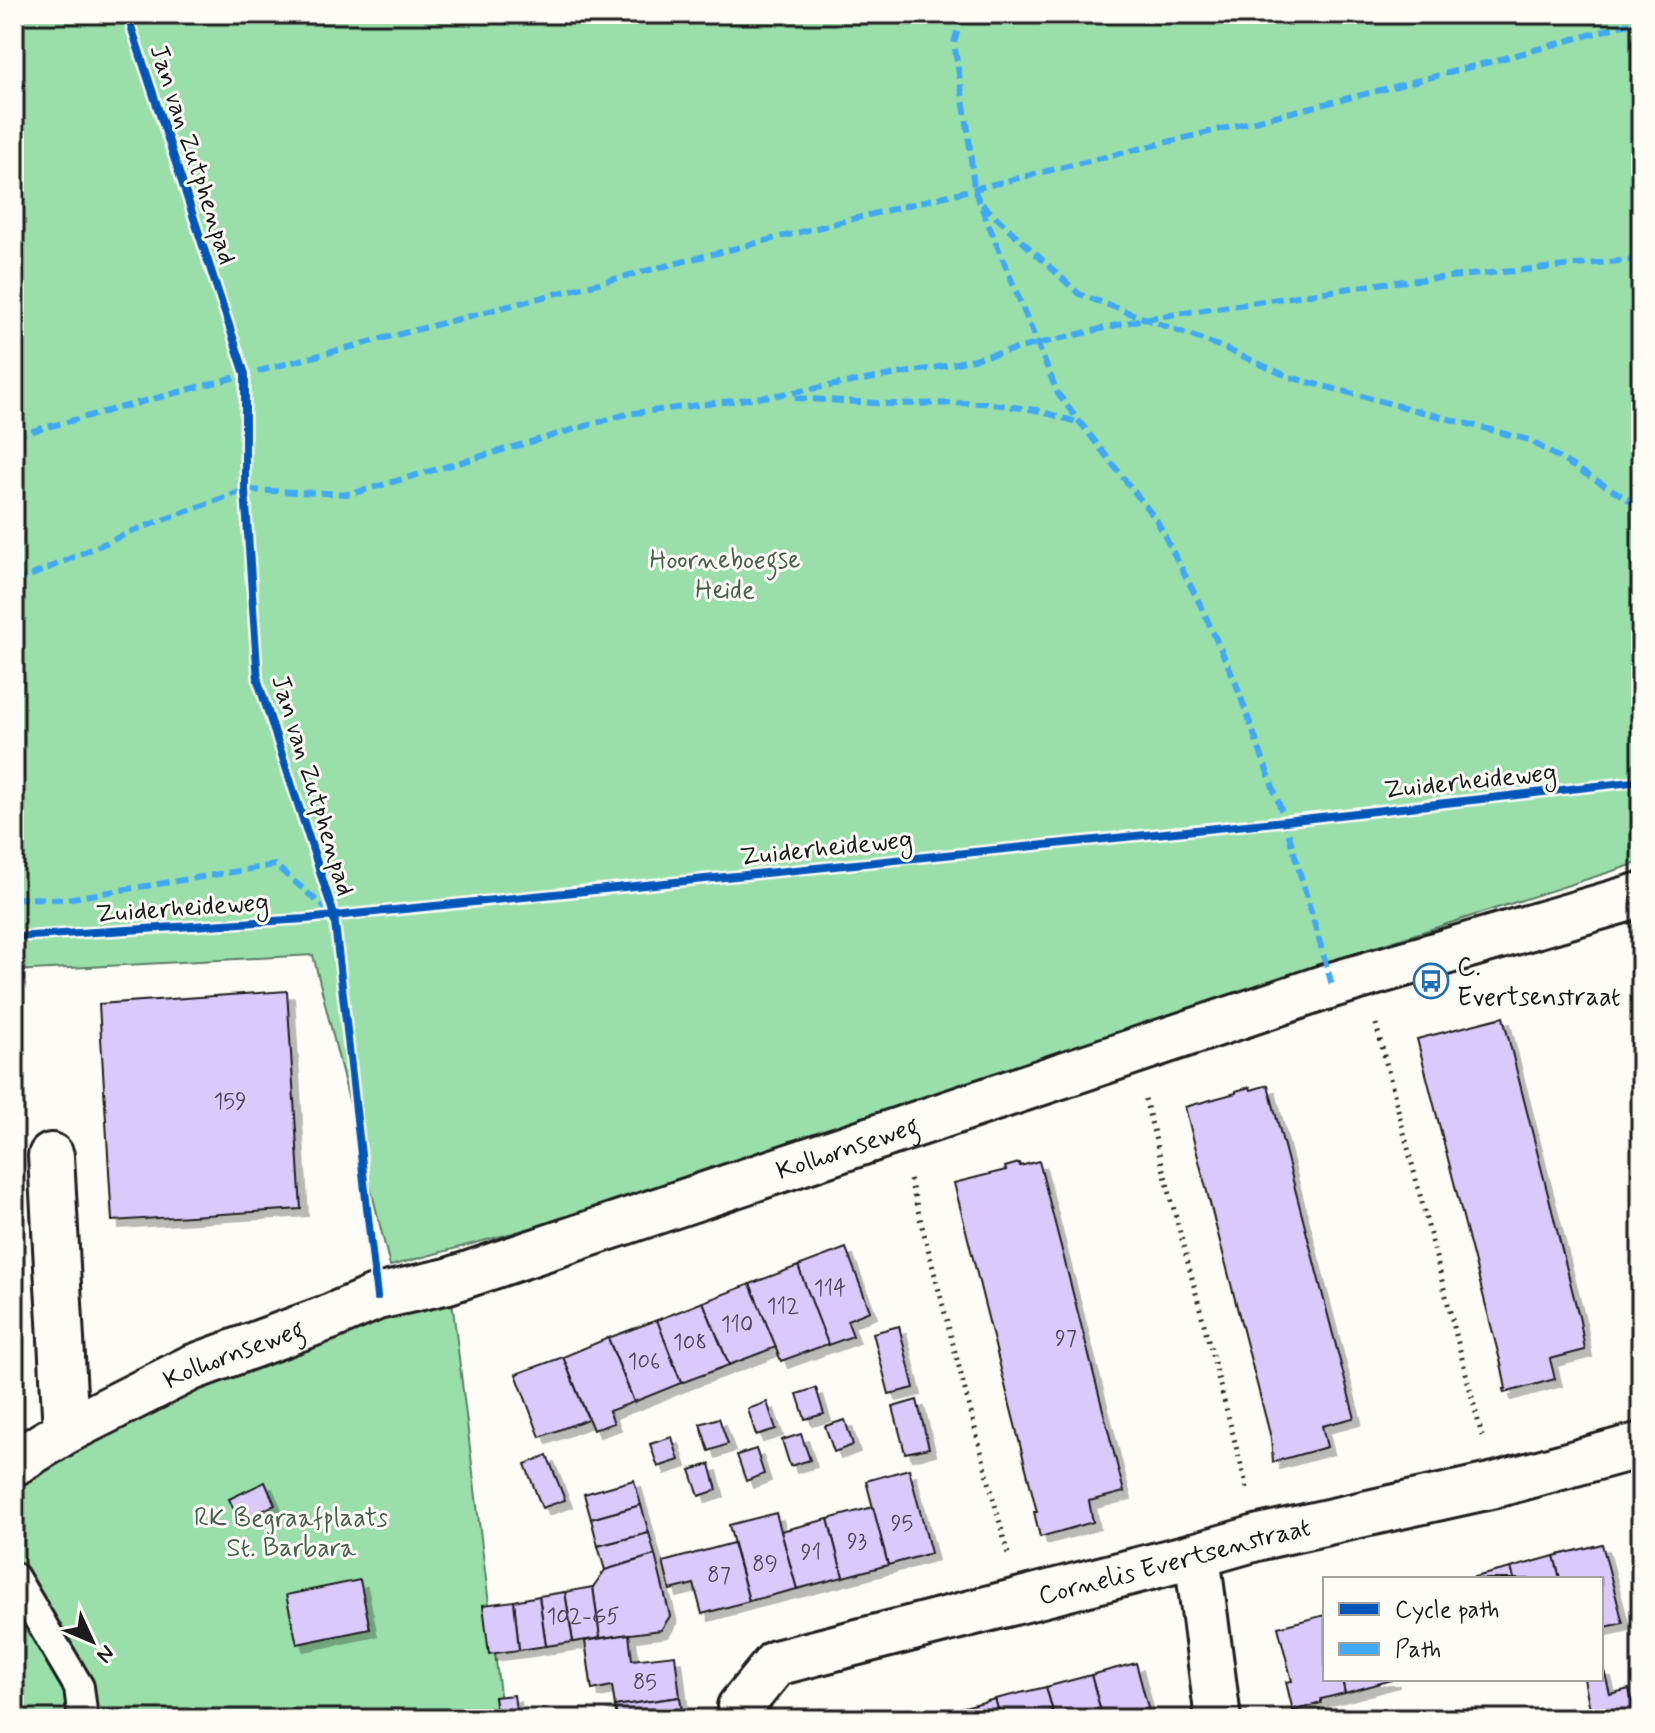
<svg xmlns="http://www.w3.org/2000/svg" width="1655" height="1733" font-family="Mynerve,sans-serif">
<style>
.green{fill:#9adeaa;stroke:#5b7d63;stroke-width:2}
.building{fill:#dacafc;stroke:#1c1c1c;stroke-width:2;filter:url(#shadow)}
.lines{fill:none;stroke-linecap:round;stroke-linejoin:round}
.lane-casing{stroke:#1c1c1c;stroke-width:34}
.street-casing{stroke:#1c1c1c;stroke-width:50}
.path{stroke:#1c1c1c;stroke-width:5;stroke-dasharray:2 6;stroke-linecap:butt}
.lane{stroke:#fdfcf7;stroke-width:28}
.street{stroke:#fdfcf7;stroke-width:44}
.quiet{stroke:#3fa9f5;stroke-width:6;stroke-dasharray:12 6;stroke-linecap:butt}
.cycleway-casing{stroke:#fdfcf7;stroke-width:13}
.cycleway{stroke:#0057b8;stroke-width:8}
.labels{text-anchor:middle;stroke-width:6;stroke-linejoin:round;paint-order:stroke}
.number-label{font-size:22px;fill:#4c4854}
.street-label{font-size:26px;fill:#1c1c1c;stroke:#fdfcf7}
.park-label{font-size:26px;fill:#48604e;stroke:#fdfcf7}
.poi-label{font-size:26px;fill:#1c1c1c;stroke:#fdfcf7;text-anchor:start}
</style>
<defs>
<filter id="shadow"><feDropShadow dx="7" dy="7" stdDeviation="0" flood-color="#0004"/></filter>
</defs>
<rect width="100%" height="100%" fill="#fdfcf7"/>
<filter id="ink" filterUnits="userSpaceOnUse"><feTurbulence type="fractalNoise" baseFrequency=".0125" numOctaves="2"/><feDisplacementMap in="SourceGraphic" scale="16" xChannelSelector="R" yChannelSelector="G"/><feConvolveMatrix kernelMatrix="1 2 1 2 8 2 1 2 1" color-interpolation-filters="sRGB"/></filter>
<g filter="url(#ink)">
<g class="green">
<path d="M14,14H1641V862L1325,963L572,1217L390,1266L313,955L14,971Z"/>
<path d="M450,1284L503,1719H14V1466L191,1368Z"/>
</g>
<g class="building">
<path d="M287,991L301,1209L112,1221L99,1004Z"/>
<path d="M1503,1017L1580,1321L1585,1350L1550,1359L1555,1379L1504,1393L1503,1389H1506L1502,1368L1417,1039Z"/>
<path d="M1268,1085L1354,1415L1353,1418L1322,1426L1327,1447L1273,1462L1271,1438L1185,1107L1236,1093V1091L1250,1087L1251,1090Z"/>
<path d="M1039,1161L1124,1492L1089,1501L1093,1522L1040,1537L1034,1512H1037L954,1183L1006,1170L1005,1167L1019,1163L1020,1166Z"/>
<path d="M846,1248L870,1311L847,1320L853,1336L828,1345L798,1266Z"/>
<path d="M798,1266L828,1344L781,1361L750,1284Z"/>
<path d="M750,1284L776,1347L729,1365L703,1302Z"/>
<path d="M703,1302L729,1365L681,1383L657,1320Z"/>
<path d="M657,1320L681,1383L634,1402L608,1338Z"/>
<path d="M899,1326L914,1388L889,1394L873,1333Z"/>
<path d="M608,1338L634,1402L609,1411L614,1423L593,1430L563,1357Z"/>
<path d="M563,1357L588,1419L540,1437L516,1374Z"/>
<path d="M816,1388L824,1414L805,1419L797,1394Z"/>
<path d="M917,1400L929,1448L905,1453L893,1407Z"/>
<path d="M767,1402L776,1429L756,1435L748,1409Z"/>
<path d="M719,1418L728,1444L709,1451L700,1424Z"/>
<path d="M845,1420L853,1445L834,1452L825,1426Z"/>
<path d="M801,1434L810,1460L790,1466L782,1440Z"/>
<path d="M672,1437L679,1460L658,1467L650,1444Z"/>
<path d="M756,1449L764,1474L746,1481L737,1455Z"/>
<path d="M547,1455L565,1500L542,1508L525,1464Z"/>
<path d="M710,1464L717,1490L699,1496L690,1470Z"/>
<path d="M909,1469L931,1553L888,1565L866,1481Z"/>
<path d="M634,1480L641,1505L591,1519L584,1494Z"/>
<path d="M265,1482L275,1505L239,1521L229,1499Z"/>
<path d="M641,1505L649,1533L598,1546L591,1519Z"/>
<path d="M873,1507L888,1565L843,1577L828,1519Z"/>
<path d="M776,1513L797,1589L749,1601L729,1525Z"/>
<path d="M828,1519L843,1577L797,1589L781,1531Z"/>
<path d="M649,1533L655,1555L605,1570L598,1546Z"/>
<path d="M733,1543L749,1601L702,1614L694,1584L670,1590L663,1562Z"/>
<path d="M1602,1544L1623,1623L1601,1628V1579H1560L1554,1556Z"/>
<path d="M655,1555L670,1616L661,1630L600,1638L593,1587L605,1570Z"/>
<path d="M1554,1556L1560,1579H1514L1511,1568Z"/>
<path d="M1511,1568L1514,1579H1466Z"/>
<path d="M360,1580L370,1629L297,1644L286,1595Z"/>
<path d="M593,1587L600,1638L573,1642L565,1592Z"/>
<path d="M565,1592L573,1642L546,1646L539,1596Z"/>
<path d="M539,1596L546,1646L519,1650L514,1601Z"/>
<path d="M514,1601L519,1650L489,1654L483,1605Z"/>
<path d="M1325,1615V1679H1342L1345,1693L1321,1699V1703L1293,1711L1286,1682L1292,1681L1278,1627Z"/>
<path d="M629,1634L632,1660L675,1655L680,1697L615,1706L612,1686L592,1690L585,1641Z"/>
<path d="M1136,1663L1151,1719H1103L1091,1675Z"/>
<path d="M1601,1670H1604L1610,1694L1629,1689L1635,1713L1612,1719H1592L1584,1679H1601Z"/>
<path d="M1091,1675L1103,1719H1055L1046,1687Z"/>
<path d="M1342,1679H1392V1680L1345,1693Z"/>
<path d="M1046,1687L1055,1719H1001L995,1699Z"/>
<path d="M514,1695L517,1717L497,1719L494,1697Z"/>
<path d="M680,1697L683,1719H617L615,1706Z"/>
<path d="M995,1699L1001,1719H956L953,1710Z"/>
<path d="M1573,1708L1576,1719H1549L1548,1714Z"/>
<path d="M953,1710L956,1719H922Z"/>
</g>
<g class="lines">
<g class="lane-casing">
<path id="lane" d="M14,1577L79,1687L83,1719"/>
</g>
<g class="street-casing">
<g id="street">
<path d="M51,1156L66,1431"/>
<path id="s1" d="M14,1463L66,1431L191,1368L330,1317L377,1297L448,1281L1332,985L1641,895"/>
<path d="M1197,1555L1218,1719"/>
<path id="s2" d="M740,1719V1707L776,1663L1197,1555L1260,1537L1495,1485L1641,1445"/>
</g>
</g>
<g class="path">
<path d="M1376,1024L1482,1436"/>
<path d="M1145,1099L1247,1488"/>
<path d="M910,1180L1008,1554"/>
</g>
<use href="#lane" class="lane"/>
<use href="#street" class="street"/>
<g class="quiet">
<path d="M962,14L954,43L968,130L974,189L1058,394L1157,521L1201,606L1235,681L1285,821L1332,985"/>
<path d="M982,204L1079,294L1224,348L1289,377L1529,440L1641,507"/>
<path d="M795,398L890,404L986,403L1036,410L1080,423"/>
<path d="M14,436C335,350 656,267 978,188C1200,133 1422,84 1641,20"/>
<path d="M14,583L133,531L245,490L351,494L627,414L771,396L944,366L1143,319L1385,283L1641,259"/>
<path d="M14,898L66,899L275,865L330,912"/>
</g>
<g class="cycleway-casing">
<g id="cycleway">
<path d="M127,14L245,374V490L258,681L334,915L377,1297"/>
<path d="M14,937L305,919L1285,821L1641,781"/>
</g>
</g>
<use href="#cycleway" class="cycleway"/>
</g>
</g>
<defs>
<g id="bus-ring" transform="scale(1.8)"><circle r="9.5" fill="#fdfcf7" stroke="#1f6fb2" stroke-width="1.5"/><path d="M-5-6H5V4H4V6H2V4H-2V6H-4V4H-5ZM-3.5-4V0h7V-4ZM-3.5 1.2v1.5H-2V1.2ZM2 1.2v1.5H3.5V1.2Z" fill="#1f6fb2"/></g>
</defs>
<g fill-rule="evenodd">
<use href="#bus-ring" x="1431" y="981"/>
</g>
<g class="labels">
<g class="number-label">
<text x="230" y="1108">159</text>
<text x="830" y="1295">114</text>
<text x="783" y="1313">112</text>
<text x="737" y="1331">110</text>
<text x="1066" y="1345">97</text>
<text x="690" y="1349">108</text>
<text x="644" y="1368">106</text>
<text x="902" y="1530">95</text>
<text x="857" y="1548">93</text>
<text x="811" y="1559">91</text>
<text x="765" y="1571">89</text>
<text x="719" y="1582">87</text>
<text x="583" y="1623">102-G5</text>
<text x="645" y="1689">85</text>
</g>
<g class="street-label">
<text transform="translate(194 154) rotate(72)" y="9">Jan van Zutphenpad</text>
<text transform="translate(1470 780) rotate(-6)" y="9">Zuiderheideweg</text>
<text transform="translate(314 785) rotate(73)" y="9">Jan van Zutphenpad</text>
<text transform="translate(826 847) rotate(-6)" y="9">Zuiderheideweg</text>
<text transform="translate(182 907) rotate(-4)" y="9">Zuiderheideweg</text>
<text dy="9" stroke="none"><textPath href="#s1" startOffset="894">Kolhornseweg</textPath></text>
<text dy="9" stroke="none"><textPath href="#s1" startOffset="246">Kolhornseweg</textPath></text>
<text dy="9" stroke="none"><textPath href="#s2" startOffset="480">Cornelis Evertsenstraat</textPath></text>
</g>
<g class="park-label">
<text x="725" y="568">Hoorneboegse<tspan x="725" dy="30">Heide</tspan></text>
<text x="291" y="1526">RK Begraafplaats<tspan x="291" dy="30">St. Barbara</tspan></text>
</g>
<g class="poi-label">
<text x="1457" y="975">C.<tspan x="1457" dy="30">Evertsenstraat</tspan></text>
</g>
</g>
<rect width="1655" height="1733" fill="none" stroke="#fdfcf7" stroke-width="48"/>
<rect x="24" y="24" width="1607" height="1685" fill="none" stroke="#1c1c1c" stroke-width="3" filter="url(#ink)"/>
<rect x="1323" y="1577" width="280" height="104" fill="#fdfcf7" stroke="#a3a29f" stroke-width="2"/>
<rect x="1339" y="1603" width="40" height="12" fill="#0057b8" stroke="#a3a29f" stroke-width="2"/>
<text x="1395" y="1617" font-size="24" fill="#1c1c1c">Cycle path</text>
<rect x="1339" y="1643" width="40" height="12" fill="#3fa9f5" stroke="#a3a29f" stroke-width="2"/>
<text x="1395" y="1657" font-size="24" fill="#1c1c1c">Path</text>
<g transform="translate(92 1641) rotate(134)" stroke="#fdfcf7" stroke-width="6" paint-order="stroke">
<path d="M0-6L14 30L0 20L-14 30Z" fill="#1c1c1c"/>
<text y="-12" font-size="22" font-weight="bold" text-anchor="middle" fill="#1c1c1c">N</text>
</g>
</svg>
